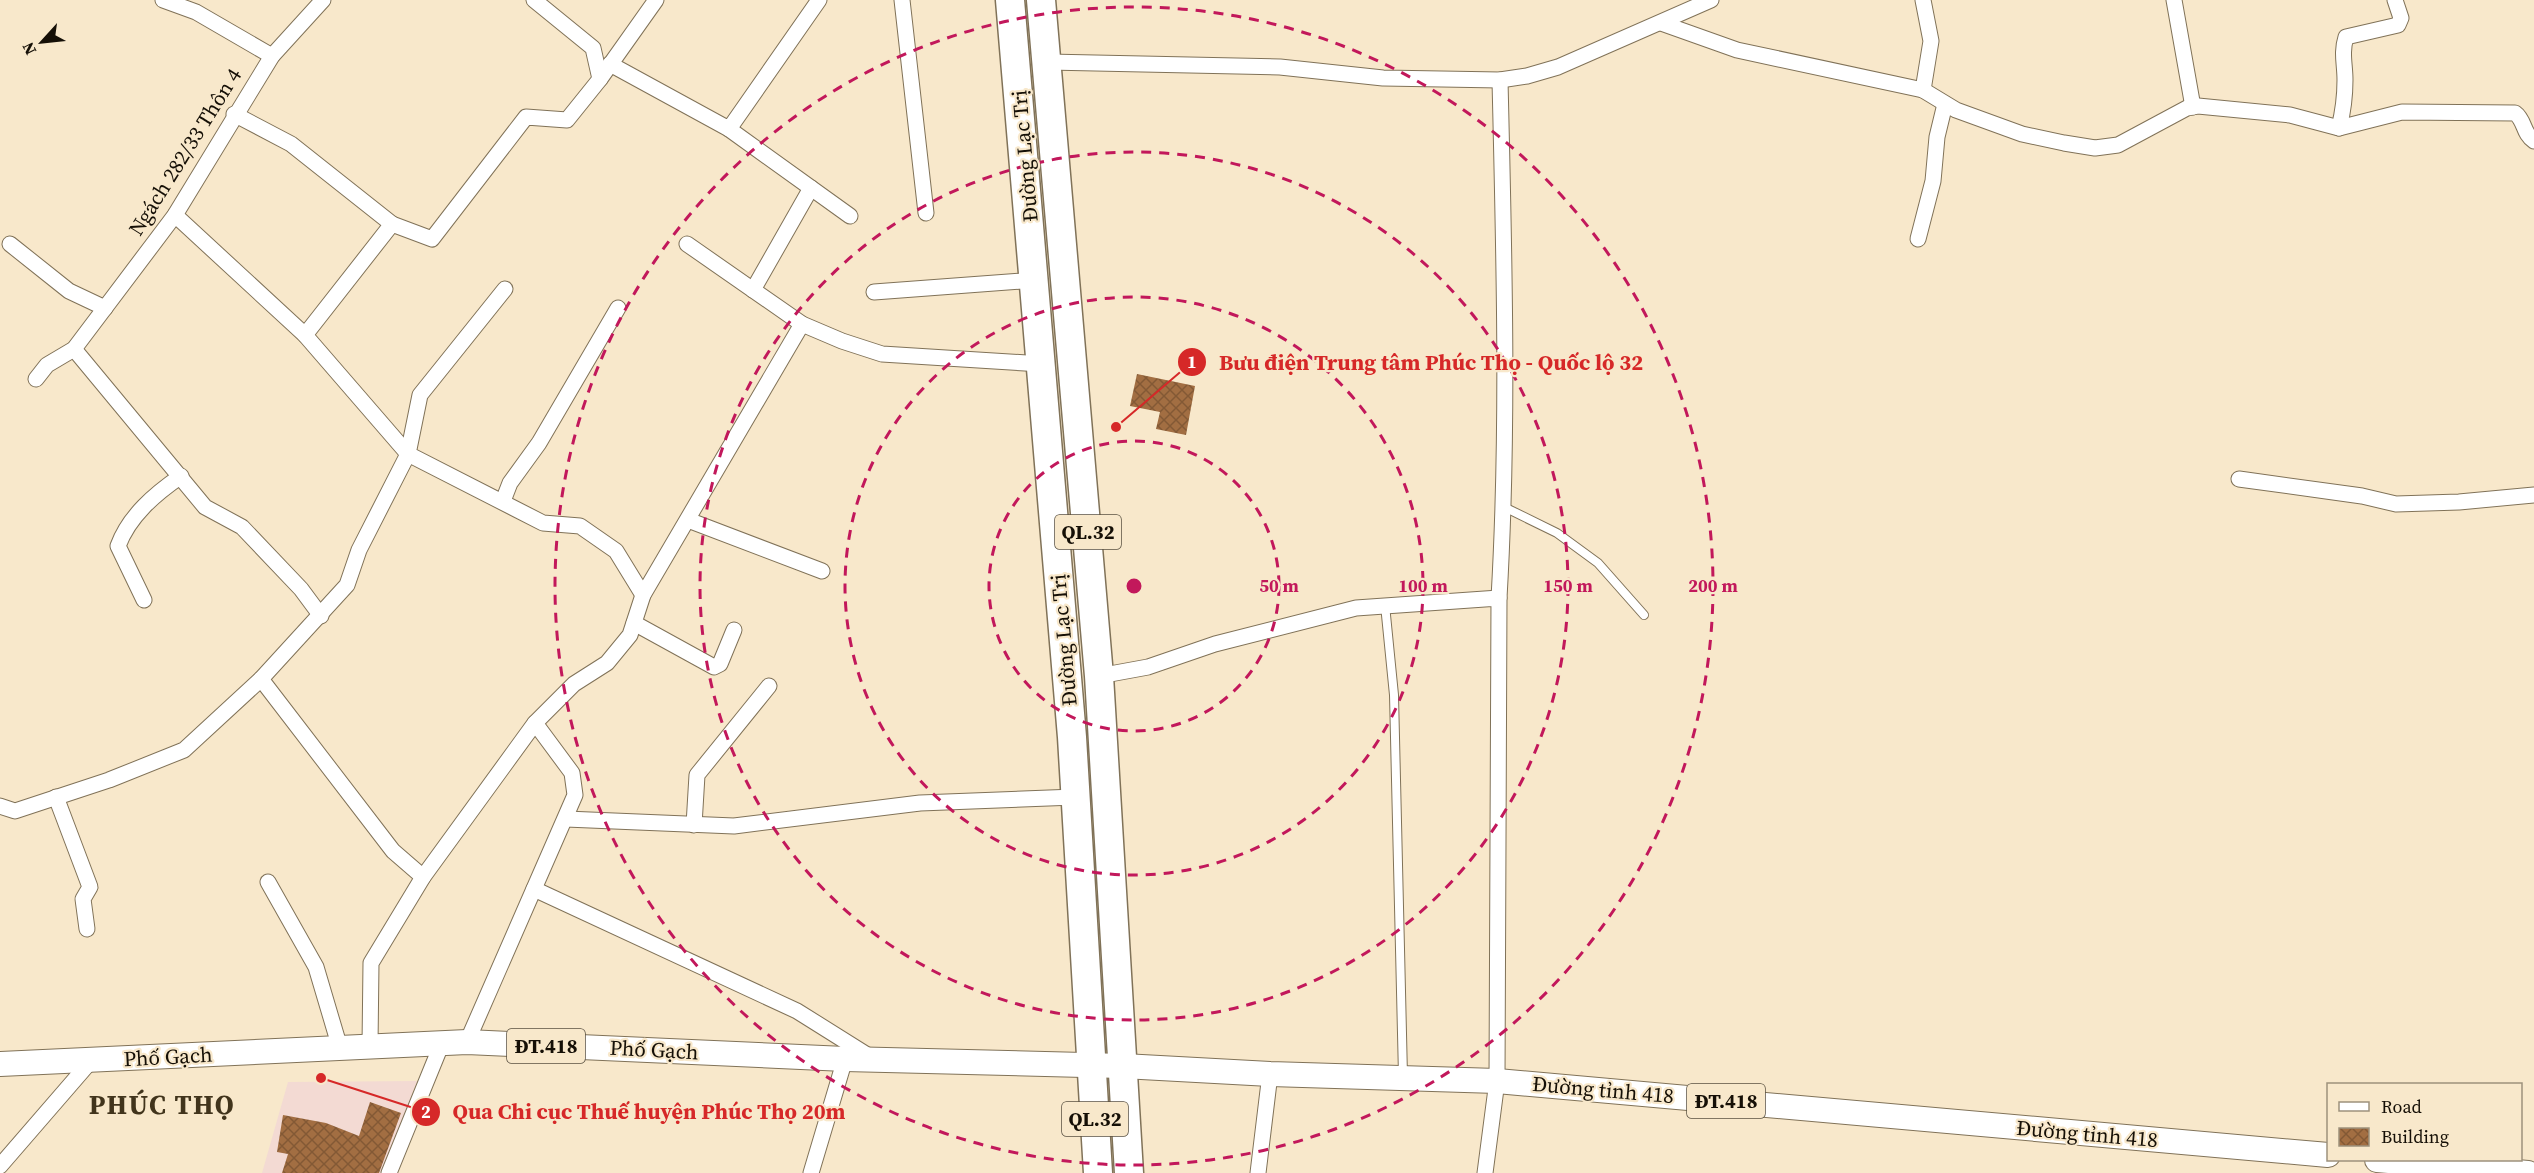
<svg xmlns="http://www.w3.org/2000/svg" width="2534" height="1173" font-family="'Source Serif 4',serif">
<style>
.commercial{fill:#f3dad3}
.building{fill:url(#building-cross-hatch)}
.lines{fill:none;stroke-linecap:round;stroke-linejoin:round}
.lane-casing{stroke:#807258;stroke-width:10}
.street-casing{stroke:#807258;stroke-width:17}
.primary-casing{stroke:#807258;stroke-width:26}
.highway-casing{stroke:#807258;stroke-width:31}
.lane{stroke:#fff;stroke-width:8}
.street{stroke:#fff;stroke-width:15}
.primary{stroke:#fff;stroke-width:24}
.highway{stroke:#fff;stroke-width:28}
.ring{fill:none;stroke:#c2185b;stroke-width:3;stroke-dasharray:10 8}
.labels{text-anchor:middle;stroke-width:4.5;stroke-linejoin:round;paint-order:stroke}
.shield{fill:#f8e8cb;stroke:#595041;stroke-width:1.5}
.shield-label{font-size:20px;font-weight:bold;fill:#150f06}
.street-label{font-size:21px;fill:#150f06;stroke:#f8e8cb}
.district-label{font-size:27px;font-weight:bold;letter-spacing:1.5px;fill:#41341c;stroke:#f8e8cb}
.centre{fill:#c2185b;stroke:#f8e8cb;stroke-width:3}
.ring-label{font-size:18px;text-anchor:middle;font-weight:bold;fill:#c2185b;stroke:#f8e8cb;stroke-width:4.5;stroke-linejoin:round;paint-order:stroke}
.leader{fill:none;stroke:#d62828;stroke-width:2}
.callout-dot{fill:#d62828;stroke:#f8e8cb;stroke-width:2}
.mark-label{font-size:18px;text-anchor:middle;font-weight:bold;fill:#fff}
.callout-label{font-size:22px;text-anchor:middle;font-weight:bold;fill:#d62828;stroke:#f8e8cb;stroke-width:4.5;stroke-linejoin:round;paint-order:stroke}
</style>
<defs>
<pattern id="building-cross-hatch" width="8" height="8" patternUnits="userSpaceOnUse" patternTransform="scale(1.5)"><rect width="8" height="8" fill="#a26e42"/><path d="M0 0l8 8M0 8l8-8" fill="none" stroke="#835935"/></pattern>
</defs>
<rect width="100%" height="100%" fill="#f8e8cb"/>
<path class="commercial" d="M417,1081L382,1173H262L288,1082Z"/>
<g class="building">
<path d="M1137,374L1195,386L1186,435L1156,429L1160,412L1130,406Z"/>
<path d="M370,1102L401,1113L379,1173H282L288,1154L277,1152L283,1115L326,1123L359,1136Z"/>
</g>
<g class="lines">
<g class="lane-casing">
<g id="lane">
<path d="M1504,507L1557,533L1598,563L1644,615"/>
<path d="M1385,605L1394,695L1403,1076"/>
</g>
</g>
<g class="street-casing">
<g id="street">
<path d="M163,0L196,12L272,56"/>
<path d="M534,0L593,48L600,79"/>
<path d="M902,0L926,213"/>
<path d="M1923,0L1931,41L1923,90"/>
<path d="M2174,0L2193,107"/>
<path d="M1661,23L1737,50L1923,90L1956,110L2022,134L2064,143L2095,148L2118,145L2187,108L2198,106L2290,115L2339,128L2402,112L2515,113C2525,120 2523,134 2534,141"/>
<path d="M1048,62L1280,67L1383,78L1500,80L1527,76L1558,67L1711,0"/>
<path d="M610,64L729,129L819,0"/>
<path d="M234,114L291,144L392,224"/>
<path d="M2339,128C2343,112 2345,97 2345,80C2345,64 2341,53 2346,37L2398,25L2401,18L2395,0"/>
<path d="M729,129L850,216"/>
<path d="M1918,239L1933,181L1937,137L1945,104"/>
<path d="M10,244L69,291L105,308"/>
<path d="M687,244L802,324L842,341L882,354L1042,364"/>
<path d="M505,289L420,395L408,454L543,523L580,526L616,551L643,595"/>
<path d="M753,290L811,188"/>
<path d="M874,292L1035,280"/>
<path d="M305,335L392,224L432,239L526,117L567,120L600,79L656,0"/>
<path d="M74,349L205,507L242,527L301,589L321,616"/>
<path d="M36,379L47,365L74,349L175,215L272,56L323,0"/>
<path d="M2239,479L2362,496L2396,504L2459,502L2534,495"/>
<path d="M503,501L510,483L539,443L618,308"/>
<path d="M688,520L822,571"/>
<path d="M1499,598C1509,425 1504,253 1500,80"/>
<path d="M144,600L118,546C129,516 155,494 181,476"/>
<path d="M634,623L714,667L720,664L734,630"/>
<path d="M1099,676L1148,667L1215,644L1356,608L1499,598L1497,1081L1485,1173"/>
<path d="M261,679L393,851L423,877"/>
<path d="M56,797L90,887L83,899L87,929"/>
<path d="M0,806L15,811L109,780L184,750L261,679L347,585L359,550L408,454L305,335L175,215"/>
<path d="M566,819L734,826L920,803L1075,797"/>
<path d="M694,825L697,775L769,686"/>
<path d="M268,882L316,967L340,1048"/>
<path d="M534,889L797,1011L872,1058"/>
<path d="M467,1042L575,795L572,773L535,723"/>
<path d="M370,1046L371,963L423,877L535,723L574,684L607,663L630,635L643,595L802,324"/>
<path d="M0,1166L90,1062"/>
<path d="M389,1173L442,1043"/>
<path d="M811,1173L845,1059"/>
<path d="M1258,1173L1270,1074"/>
</g>
</g>
<g class="primary-casing">
<g id="primary">
<path d="M0,1064L467,1042L845,1059L1123,1066L1270,1074L1497,1081L2328,1155"/>
<path d="M2377,1160L2528,1173"/>
</g>
</g>
<g class="highway-casing">
<g id="highway">
<path d="M1010,0L1072,737L1098,1173"/>
<path d="M1041,0L1099,676L1129,1173"/>
</g>
</g>
<use href="#lane" class="lane"/>
<use href="#street" class="street"/>
<use href="#primary" class="primary"/>
<use href="#highway" class="highway"/>
</g>
<g class="ring">
<circle cx="1134" cy="586" r="145"/>
<circle cx="1134" cy="586" r="289"/>
<circle cx="1134" cy="586" r="434"/>
<circle cx="1134" cy="586" r="579"/>
</g>
<g class="labels">
<g class="shield">
<rect x="1055" y="515" width="66" height="34" rx="4.5"/>
<rect x="507" y="1029" width="78" height="34" rx="4.5"/>
<rect x="1687" y="1084" width="78" height="34" rx="4.5"/>
<rect x="1062" y="1102" width="66" height="34" rx="4.5"/>
</g>
<g class="shield-label">
<text x="1088" y="539">QL.32</text>
<text x="546" y="1053">ĐT.418</text>
<text x="1726" y="1108">ĐT.418</text>
<text x="1095" y="1126">QL.32</text>
</g>
<g class="street-label">
<text transform="translate(185 152) rotate(-58)" y="7">Ngách 282/33 Thôn 4</text>
<text transform="translate(1025 156) rotate(-95)" y="7">Đường Lạc Trị</text>
<text transform="translate(1064 640) rotate(-95)" y="7">Đường Lạc Trị</text>
<text transform="translate(654 1050) rotate(3)" y="7">Phố Gạch</text>
<text transform="translate(168 1057) rotate(-3)" y="7">Phố Gạch</text>
<text transform="translate(1603 1090) rotate(5)" y="7">Đường tỉnh 418</text>
<text transform="translate(2087 1134) rotate(5)" y="7">Đường tỉnh 418</text>
</g>
<g class="district-label">
<text x="162" y="1114">PHÚC THỌ</text>
</g>
</g>
<circle cx="1134" cy="586" r="9" class="centre"/>
<g class="ring-label">
<text x="1279" y="592">50 m</text>
<text x="1423" y="592">100 m</text>
<text x="1568" y="592">150 m</text>
<text x="1713" y="592">200 m</text>
</g>
<path class="leader" d="M1116 427L1192 362M321 1078L426 1112"/>
<g class="callout-dot">
<circle cx="1116" cy="427" r="6"/>
<circle cx="321" cy="1078" r="6"/>
<circle cx="1192" cy="362" r="15"/>
<circle cx="426" cy="1112" r="15"/>
</g>
<g class="mark-label">
<text x="1192" y="368">1</text>
<text x="426" y="1118">2</text>
</g>
<g class="callout-label">
<text x="1431" y="370">Bưu điện Trung tâm Phúc Thọ - Quốc lộ 32</text>
<text x="649" y="1119">Qua Chi cục Thuế huyện Phúc Thọ 20m</text>
</g>
<rect x="2327" y="1083" width="195" height="78" fill="#f8e8cb" stroke="#9d917c" stroke-width="1.5"/>
<rect x="2339" y="1102" width="30" height="9" fill="#ffffff" stroke="#9d917c" stroke-width="1.5"/>
<text x="2381" y="1113" font-size="18" fill="#150f06">Road</text>
<rect x="2339" y="1128" width="30" height="18" fill="url(#building-cross-hatch)" stroke="#9d917c" stroke-width="1.5"/>
<text x="2381" y="1143" font-size="18" fill="#150f06">Building</text>
<g transform="translate(42 42) rotate(243)" stroke="#f8e8cb" stroke-width="4.5" paint-order="stroke">
<path d="M0-4.5L10 22L0 15L-10 22Z" fill="#150f06"/>
<text y="-9" font-size="16" font-weight="bold" text-anchor="middle" fill="#150f06">N</text>
</g>
</svg>
